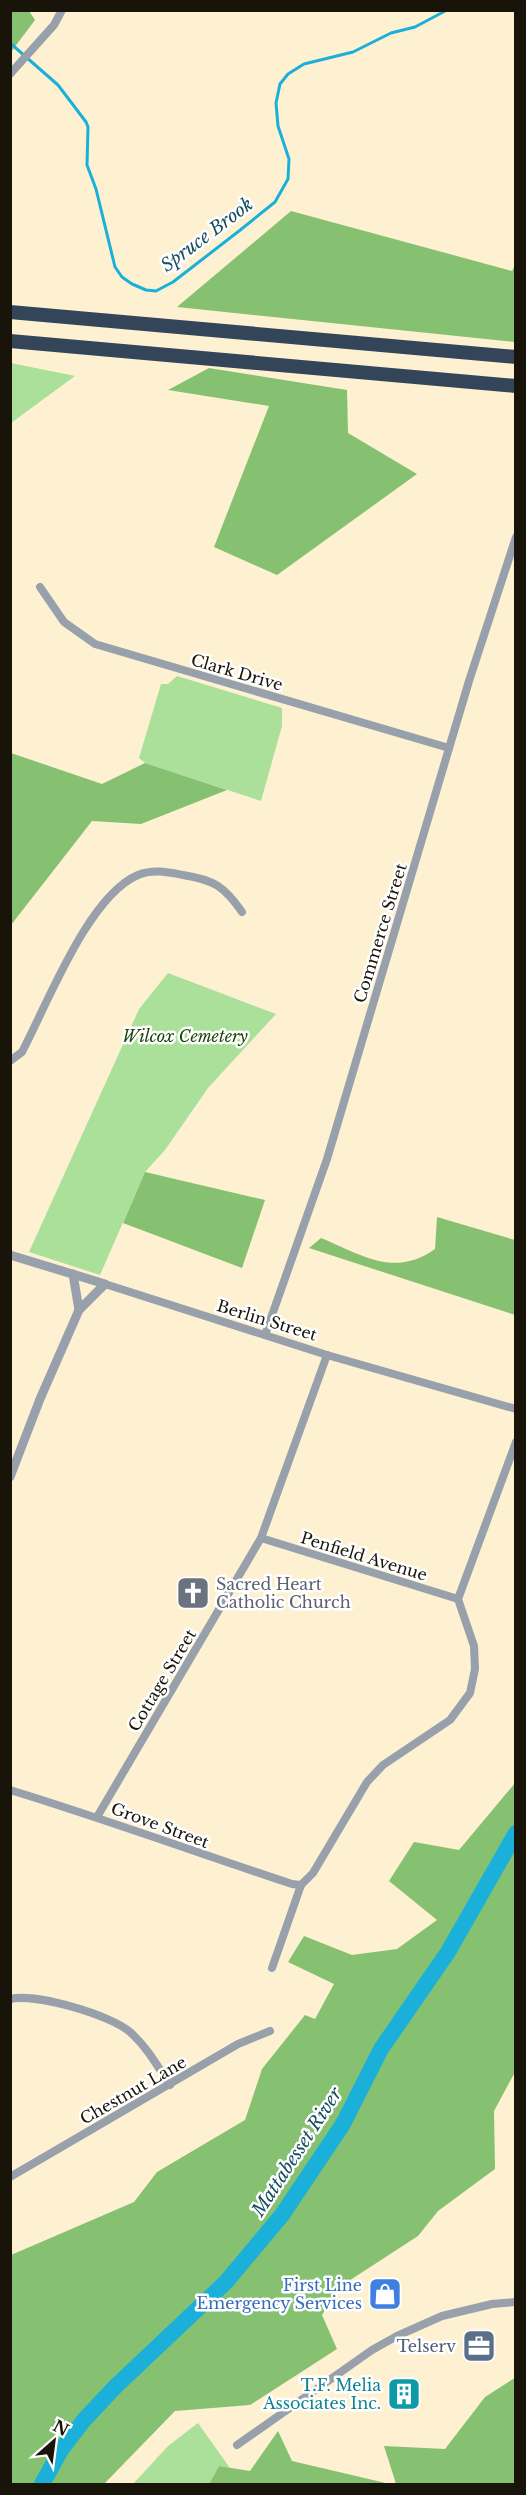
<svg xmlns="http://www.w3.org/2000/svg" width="526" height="2495" font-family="'Libre Baskerville',serif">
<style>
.green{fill:#abe09a}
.forest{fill:#85c170}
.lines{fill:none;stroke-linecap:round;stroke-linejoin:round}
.stream{stroke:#1ab0d9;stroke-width:3}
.river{stroke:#1ab0d9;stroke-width:16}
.minor{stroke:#97a0ab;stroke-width:8}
.tertiary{stroke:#97a0ab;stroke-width:9}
.motorway{stroke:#34455a;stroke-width:14}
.labels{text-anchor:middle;stroke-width:5;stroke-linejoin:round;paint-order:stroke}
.street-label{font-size:16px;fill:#181409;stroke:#fff}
.park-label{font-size:16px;font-style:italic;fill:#1c430a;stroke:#fff}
.worship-label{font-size:16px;fill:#5b616d;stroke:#fff;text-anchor:start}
.shop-label{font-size:16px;fill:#366cbe;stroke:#fff;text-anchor:end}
.service-label{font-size:16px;fill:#4e5e75;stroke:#fff;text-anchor:end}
.culture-label{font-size:16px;fill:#0d838f;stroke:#fff;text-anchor:end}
.water-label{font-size:18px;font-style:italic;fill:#174e60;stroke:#fff}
</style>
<rect width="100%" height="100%" fill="#fdf1d2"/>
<g class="green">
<path d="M11,363L75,376L11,423Z"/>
<path d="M177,676L282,708V726L261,801L145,763L139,758L161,684H168Z"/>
<path d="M168,973L276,1014L208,1088L165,1150L145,1172L100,1275L29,1252L139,1009Z"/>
<path d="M198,2423L230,2468L219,2466L209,2484H133L168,2446Z"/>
</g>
<g class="forest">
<path d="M11,10L29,11L35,20L11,52Z"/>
<path d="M291,211L512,271L515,265V342L177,307Z"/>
<path d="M209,368L347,390L348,433L417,474L277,575L214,547L269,406L168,390Z"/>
<path d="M11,753L102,784L145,763L227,790L141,824L92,821L11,925Z"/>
<path d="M145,1172L265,1200L242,1268L123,1223Z"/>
<path d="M437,1217L515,1240V1315L309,1248L321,1238C362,1255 394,1278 435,1249Z"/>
<path d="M515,1783V2072L494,2111L495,2169L438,2211L418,2236L341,2286L322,2315L337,2349L250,2405L175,2411L104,2484H11V2255L134,2202L157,2172L245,2120L262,2069L305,2015L315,2019L334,1984L288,1962L304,1936L352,1955L397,1949L437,1920L389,1881L414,1842L459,1850Z"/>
<path d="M513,2379H516L515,2484H396L384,2446L445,2449L485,2397Z"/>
<path d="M278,2431L292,2461L390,2484H209L219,2466L250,2471Z"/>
</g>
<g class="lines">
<path class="stream" d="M10,43L58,85L86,122L88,127L87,165L96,189L115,267L122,277L132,284L146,290L156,291L173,282L239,231L275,202L288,179L289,159L278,126L276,103L280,84L288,74L304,64L353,52L391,33L415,27L447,10"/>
<path class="river" d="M42,2484L61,2450L84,2420L115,2387L226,2282L282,2215L343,2124L381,2049L448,1952L516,1833"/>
<g class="minor">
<path d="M10,74L54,25L62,10"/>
<path d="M40,587L64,622L95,644L449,748"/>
<path d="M10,1061L22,1052C47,1005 88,896 138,875C153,869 167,872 183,875C214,880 224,886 242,912"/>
<path d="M105,1284L327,1355L516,1409"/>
<path d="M265,1335L327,1159L469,681L516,537"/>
<path d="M261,1538L458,1599"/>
<path d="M10,1790C105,1819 198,1853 292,1884L301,1885"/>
<path d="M97,1817L261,1538L327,1355"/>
<path d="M272,1968L301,1885L313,1873L367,1782L383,1765L450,1720L470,1693L475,1669L474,1646L458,1599L516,1442"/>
<path d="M10,1999C36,1993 111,2015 130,2032C147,2047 158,2067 170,2085"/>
<path d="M10,2177L238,2044L270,2031"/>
<path d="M237,2445L372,2350L397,2336L442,2316L492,2304L516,2302"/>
</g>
<g class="tertiary">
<path d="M10,1255L105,1284L79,1310L40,1399L10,1477"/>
<path d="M73,1274L79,1310"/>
</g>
<g class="motorway">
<path d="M10,312L516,357"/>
<path d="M10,341L516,386"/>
</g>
</g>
<defs>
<g id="church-square" transform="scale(1.725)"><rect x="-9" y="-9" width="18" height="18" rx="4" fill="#6b7280" stroke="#fff"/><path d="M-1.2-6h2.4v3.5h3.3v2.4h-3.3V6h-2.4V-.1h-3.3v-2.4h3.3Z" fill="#fff"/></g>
<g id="shop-square" transform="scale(1.725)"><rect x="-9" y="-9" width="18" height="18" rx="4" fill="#3f7fe0" stroke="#fff"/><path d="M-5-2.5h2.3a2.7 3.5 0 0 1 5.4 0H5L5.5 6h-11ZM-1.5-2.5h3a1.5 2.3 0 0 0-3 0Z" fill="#fff"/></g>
<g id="office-square" transform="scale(1.725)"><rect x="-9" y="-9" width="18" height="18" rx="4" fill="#5c6f8a" stroke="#fff"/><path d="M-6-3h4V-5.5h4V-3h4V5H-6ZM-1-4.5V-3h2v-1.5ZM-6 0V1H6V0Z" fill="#fff"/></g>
<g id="building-square" transform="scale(1.725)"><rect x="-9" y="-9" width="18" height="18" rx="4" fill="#0f9aa8" stroke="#fff"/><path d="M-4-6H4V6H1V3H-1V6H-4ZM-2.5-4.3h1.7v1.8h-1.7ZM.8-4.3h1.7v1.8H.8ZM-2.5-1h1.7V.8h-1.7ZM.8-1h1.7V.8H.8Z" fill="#fff"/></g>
</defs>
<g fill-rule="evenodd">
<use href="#church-square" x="193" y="1593"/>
<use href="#shop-square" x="385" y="2294"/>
<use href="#office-square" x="479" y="2346"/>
<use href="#building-square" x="404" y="2394"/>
</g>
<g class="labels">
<g class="street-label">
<text transform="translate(237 672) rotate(16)" y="6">Clark Drive</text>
<text transform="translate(380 933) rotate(-73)" y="6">Commerce Street</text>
<text transform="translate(267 1320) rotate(17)" y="6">Berlin Street</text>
<text transform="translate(364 1556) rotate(17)" y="6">Penfield Avenue</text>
<text transform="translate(162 1680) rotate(-59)" y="6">Cottage Street</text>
<text transform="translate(160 1825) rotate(20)" y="6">Grove Street</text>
<text transform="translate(133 2090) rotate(-30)" y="6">Chestnut Lane</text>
</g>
<g class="park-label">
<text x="185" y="1042">Wilcox Cemetery</text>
</g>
<g class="worship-label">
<text x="216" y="1590">Sacred Heart<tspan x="216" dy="18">Catholic Church</tspan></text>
</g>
<g class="shop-label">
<text x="362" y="2291">First Line<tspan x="362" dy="18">Emergency Services</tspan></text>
</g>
<g class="service-label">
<text x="456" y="2352">Telserv</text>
</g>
<g class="culture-label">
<text x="381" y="2391">T.F. Melia<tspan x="381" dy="18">Associates Inc.</tspan></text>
</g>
<g class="water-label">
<text transform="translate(207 235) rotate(-37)" y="6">Spruce Brook</text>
<text transform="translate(297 2152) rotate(-57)" y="6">Mattabesset River</text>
</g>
</g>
<rect width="526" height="2495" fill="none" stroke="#181409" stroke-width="24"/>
<g transform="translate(54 2441) rotate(28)" stroke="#ffffff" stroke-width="4.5" paint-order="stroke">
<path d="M0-4.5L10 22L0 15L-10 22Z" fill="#181409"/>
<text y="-9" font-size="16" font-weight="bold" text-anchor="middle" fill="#181409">N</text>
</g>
</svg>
